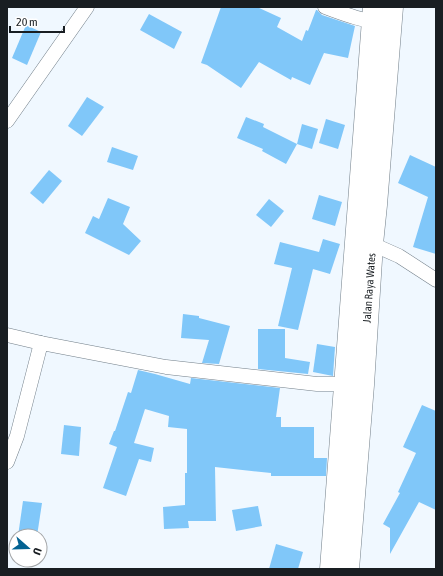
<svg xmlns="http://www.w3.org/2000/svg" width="443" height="576" font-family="'Asap Condensed',sans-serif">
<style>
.building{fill:#80c7f9}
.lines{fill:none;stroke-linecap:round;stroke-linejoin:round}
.minor-casing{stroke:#727f89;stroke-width:15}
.trunk-casing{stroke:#727f89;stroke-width:23}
.minor{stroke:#fff;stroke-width:14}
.trunk{stroke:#fff;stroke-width:22}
.labels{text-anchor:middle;stroke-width:3;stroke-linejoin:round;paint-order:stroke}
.street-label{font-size:11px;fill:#191e22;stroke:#fff}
</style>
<rect width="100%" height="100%" fill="#f0f8ff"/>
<g class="building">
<path d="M221,7H257L281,18L277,27L302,41L306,30L308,31L316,10H317L322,15L355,26L348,58L324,53L310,85L292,77L291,80L259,62L241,88L207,65L201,63Z"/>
<path d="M149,14L182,32L174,49L140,30Z"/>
<path d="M26,25L41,32L27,65L12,58Z"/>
<path d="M87,97L104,107L82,136L68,126Z"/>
<path d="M246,117L264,124L263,127L297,144L286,164L262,151L263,149L237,138Z"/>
<path d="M326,119L345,125L338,149L319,143Z"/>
<path d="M302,124L318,129L312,149L297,144Z"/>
<path d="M112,147L138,156L133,170L107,162Z"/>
<path d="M410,155L436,167V254L413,247L428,197L398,183Z"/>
<path d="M49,170L62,181L43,204L30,193Z"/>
<path d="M319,195L342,202L335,226L312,219Z"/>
<path d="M108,198L130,207L123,224L141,241L129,255L85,233L93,216L99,219Z"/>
<path d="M269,199L284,211L271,227L256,215Z"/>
<path d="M323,239L340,244L330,274L313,269L298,330L278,326L292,268L274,264L280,242L319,252Z"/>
<path d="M183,314L199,316V318L230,326L219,364L202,363L209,340L181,338Z"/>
<path d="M258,329H285V358L310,362L308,374L258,369Z"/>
<path d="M317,344L335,347L333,376L313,372Z"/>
<path d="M138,370L155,374L190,384L191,378L280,388L276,417H281V427H314V458H327L326,476H271V473L215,467L216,521H188L189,528L164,529L163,507L185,505V473H187V429L168,427L169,416L145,409L134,443L154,448L151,462L139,459L126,496L103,488L117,447L109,444L114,431H115L128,392L131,393Z"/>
<path d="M422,405L436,411V510L419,502L390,554V528L383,524L400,493L398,492L416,453L403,447Z"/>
<path d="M64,425L81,427L79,456L61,454Z"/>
<path d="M23,501L42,503L37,536H18Z"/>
<path d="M258,506L262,526L236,531L232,510Z"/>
<path d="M276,544L303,552L298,569H269Z"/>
</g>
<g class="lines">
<g class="minor-casing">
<g id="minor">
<path d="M325,7C342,13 361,21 380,22"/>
<path d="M7,121L87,7"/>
<path d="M372,244L399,256L436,280"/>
<path d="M7,335L41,343L166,367L317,384H345"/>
<path d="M7,462L17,436L41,343"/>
</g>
</g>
<g class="trunk-casing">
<g id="trunk">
<path d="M331,569L374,7"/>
<path d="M348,569L363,385L372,244L376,205L392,7"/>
</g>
</g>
<use href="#minor" class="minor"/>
<use href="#trunk" class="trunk"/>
</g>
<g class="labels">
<g class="street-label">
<text transform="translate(369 288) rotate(-86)" y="4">Jalan Raya Wates</text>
</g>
</g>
<rect width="443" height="576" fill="none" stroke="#191e22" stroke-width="16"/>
<g transform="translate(28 548) rotate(110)"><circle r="19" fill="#ffffff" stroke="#a3a5a7"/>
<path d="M0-3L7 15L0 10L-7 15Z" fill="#036292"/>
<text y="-6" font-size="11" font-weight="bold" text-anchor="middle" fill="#191e22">U</text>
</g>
<path d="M10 26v6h54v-6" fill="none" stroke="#191e22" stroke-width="2"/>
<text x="16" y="26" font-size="12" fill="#191e22" stroke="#ffffff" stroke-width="3" paint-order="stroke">20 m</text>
</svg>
